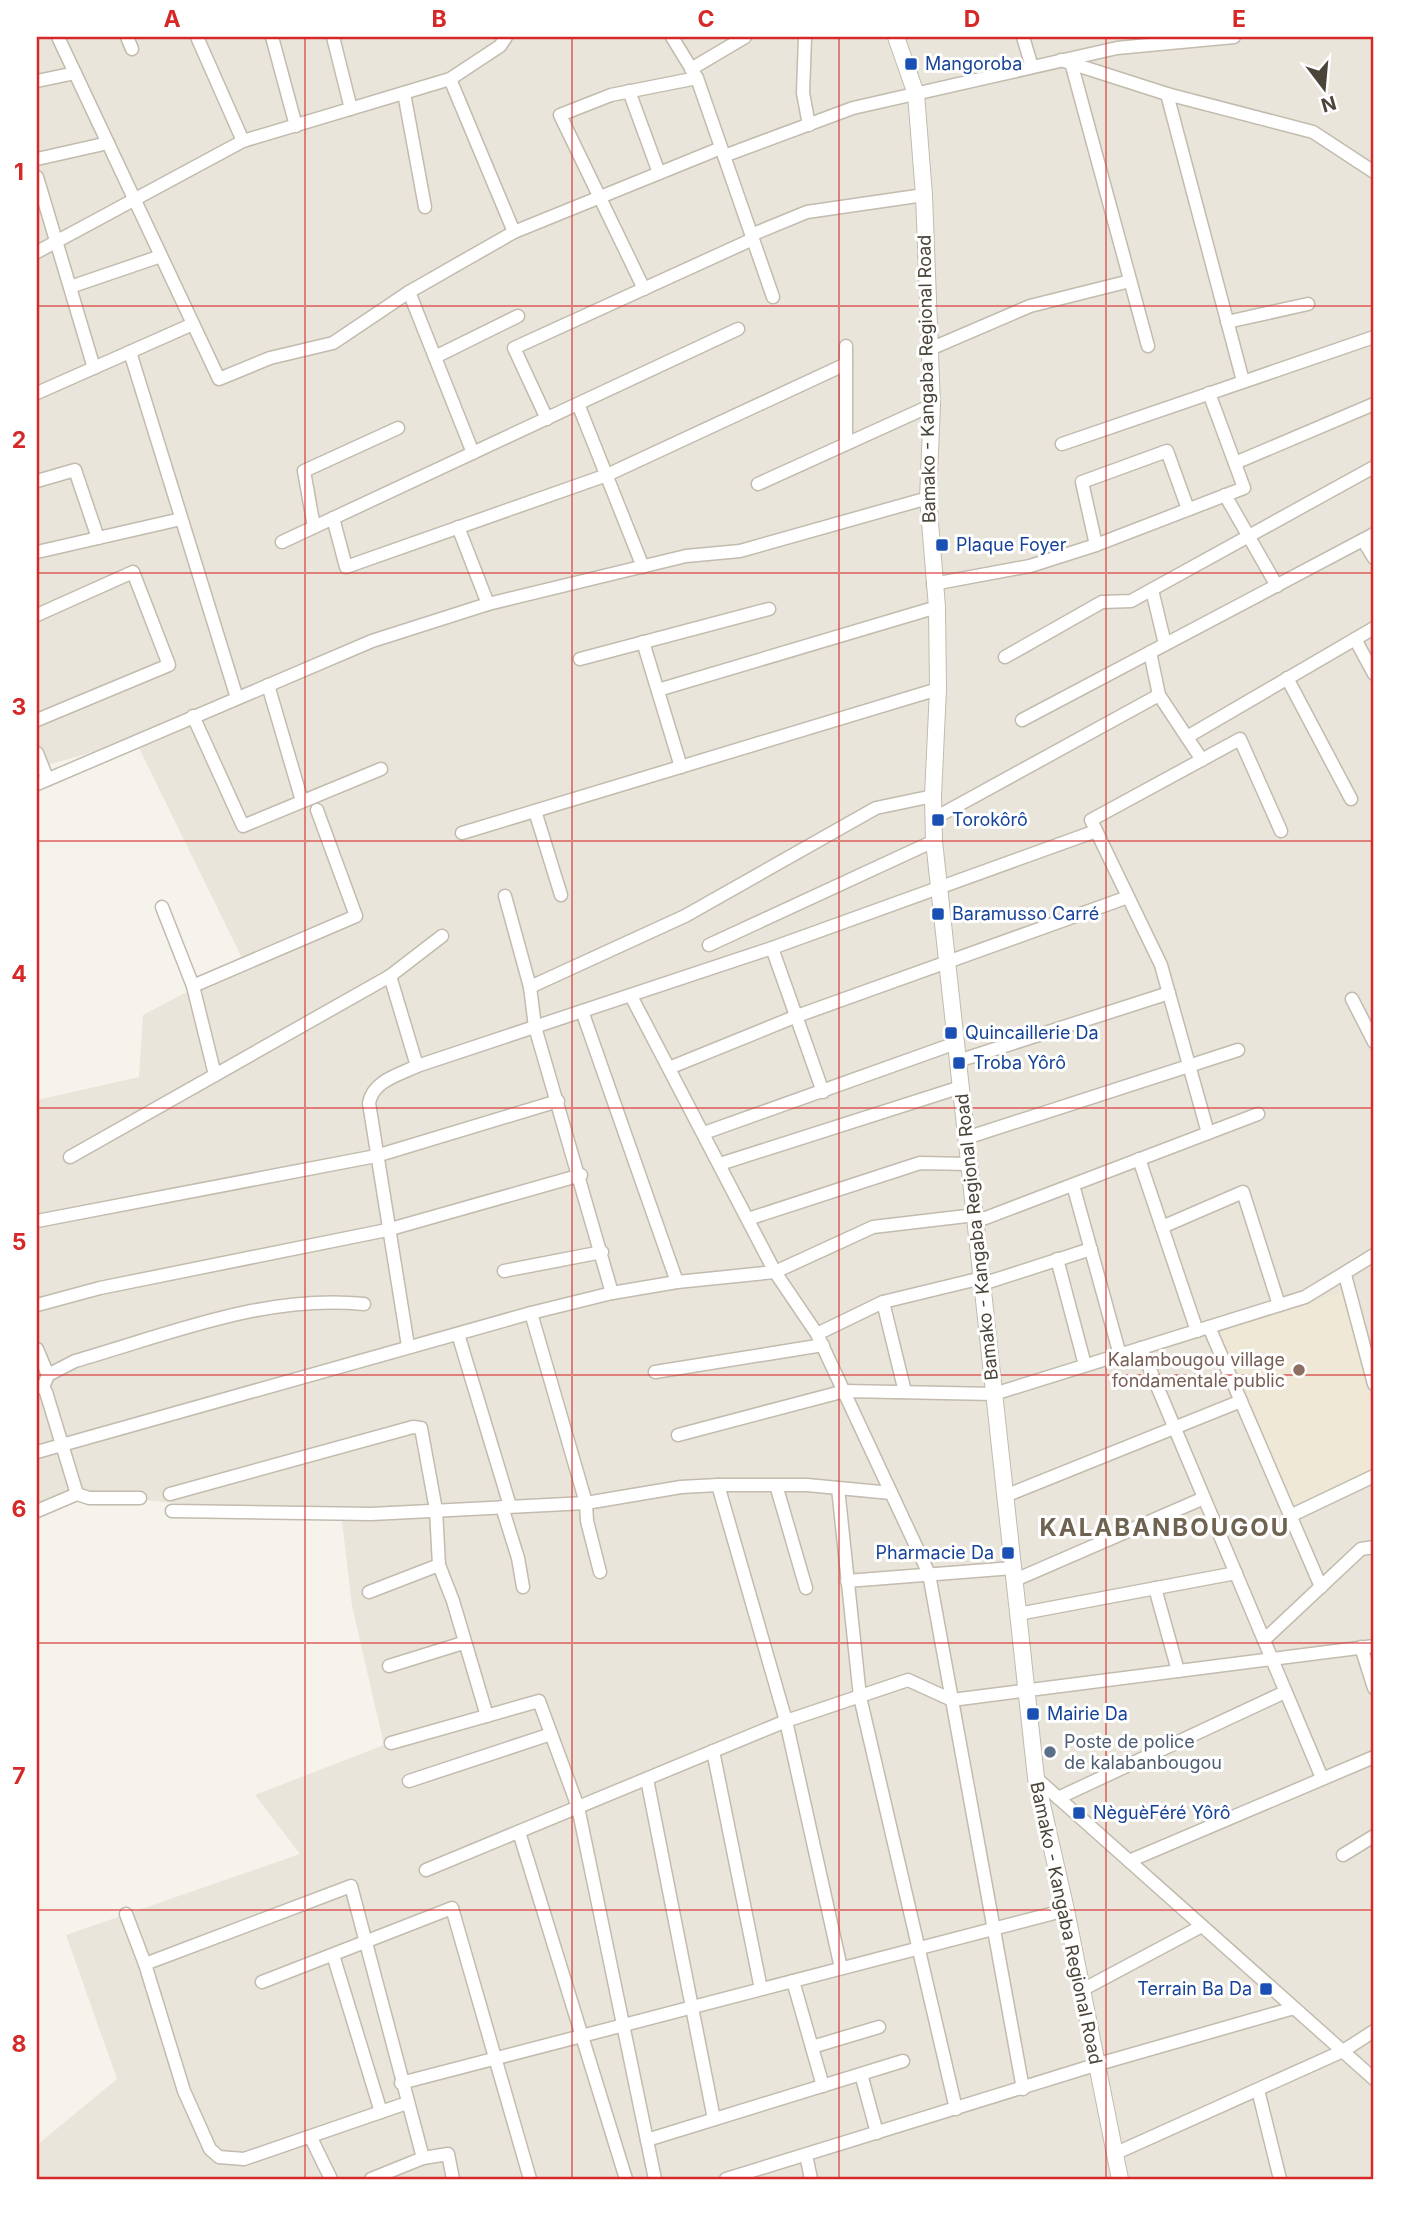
<svg xmlns="http://www.w3.org/2000/svg" width="1411" height="2216" font-family="Inter,sans-serif">
<style>
.residential{fill:#eae5da}
.education{fill:#efe8d6}
.lines{fill:none;stroke-linecap:round;stroke-linejoin:round}
.minor-casing{stroke:#c2bbae;stroke-width:15}
.tertiary-casing{stroke:#c2bbae;stroke-width:18}
.minor{stroke:#fff;stroke-width:12}
.tertiary{stroke:#fff;stroke-width:16}
.grid{fill:none;stroke:#d62828;stroke-width:2;stroke-opacity:0.55}
.transit-dot{fill:#1a4fb4;stroke:#fff;stroke-width:2.5}
.education-dot{fill:#8d6e63;stroke:#fff;stroke-width:2.5}
.service-dot{fill:#5c6f8a;stroke:#fff;stroke-width:2.5}
.labels{text-anchor:middle;stroke-width:6;stroke-linejoin:round;paint-order:stroke}
.transit-label{font-size:18px;fill:#164399;stroke:#fff;text-anchor:start}
.street-label{font-size:18px;fill:#4b4439;stroke:#fff}
.education-label{font-size:18px;fill:#785e54;stroke:#fff;text-anchor:end}
.service-label{font-size:18px;fill:#4e5e75;stroke:#fff;text-anchor:start}
.district-label{font-size:24px;font-weight:bold;letter-spacing:2px;fill:#6e6250;stroke:#fff}
.neatline{fill:none;stroke:#d62828;stroke-width:2.5}
.grid-label{font-size:23px;text-anchor:middle;font-weight:bold;fill:#d62828}
</style>
<rect width="100%" height="100%" fill="#f6f3ec"/>
<path class="residential" d="M37,37H1374V2179H37V2145L117,2079L66,1935L300,1854L255,1795L384,1745L352,1606L342,1521L70,1492L37,1508V1100L139,1077L143,1015L244,962L135,740L37,768Z"/>
<path class="education" d="M1344,1291L1374,1411V1469L1292,1507L1217,1330Z"/>
<g class="lines">
<g class="minor-casing">
<g id="minor">
<path d="M58,37L219,379L270,358L333,343L409,292L514,232L721,148"/>
<path d="M127,37L132,49"/>
<path d="M197,37L243,141"/>
<path d="M272,37L296,126"/>
<path d="M333,37L351,109"/>
<path d="M672,37L697,78L773,297"/>
<path d="M805,37L803,93L809,125"/>
<path d="M1023,37L1032,67"/>
<path d="M1061,60L1167,94L1313,132L1374,172"/>
<path d="M1072,66L1148,346"/>
<path d="M691,69L745,37"/>
<path d="M450,79L514,232"/>
<path d="M37,81L75,73"/>
<path d="M629,91L659,173"/>
<path d="M404,93L425,207"/>
<path d="M1167,94L1243,381"/>
<path d="M724,156L853,108L1117,48L1234,37"/>
<path d="M37,159L108,143"/>
<path d="M37,177L94,368"/>
<path d="M751,235L807,212L924,195"/>
<path d="M37,252L243,141L450,79L500,46L506,37"/>
<path d="M70,287L161,256"/>
<path d="M644,289L560,115L611,95L697,78"/>
<path d="M409,292L473,453"/>
<path d="M1227,322L1308,304"/>
<path d="M930,349L1030,306L1130,281"/>
<path d="M130,352L237,698"/>
<path d="M435,357L518,316"/>
<path d="M37,393L193,324"/>
<path d="M578,404L643,567"/>
<path d="M547,419L514,348L753,239"/>
<path d="M846,444V346"/>
<path d="M1062,444L1374,337"/>
<path d="M1235,463L1374,404"/>
<path d="M37,481L75,470L98,538"/>
<path d="M758,484L932,405"/>
<path d="M1225,495L1277,586"/>
<path d="M333,518L346,567L607,475L846,364"/>
<path d="M314,527L304,471L398,428"/>
<path d="M458,527L488,604"/>
<path d="M1363,540L1374,558"/>
<path d="M282,542L738,329"/>
<path d="M1096,545L1082,482L1167,451L1188,509"/>
<path d="M37,552L181,519"/>
<path d="M933,584L1030,566L1096,545L1244,488L1209,393"/>
<path d="M1152,590L1165,644"/>
<path d="M37,615L133,572L169,665L37,720"/>
<path d="M1355,639L1374,674"/>
<path d="M643,642L681,767"/>
<path d="M1150,652L1159,695L1202,760"/>
<path d="M1005,657L1102,602L1131,601L1374,467"/>
<path d="M580,659L769,609"/>
<path d="M1287,678L1351,799"/>
<path d="M268,685L302,801"/>
<path d="M658,690L937,607"/>
<path d="M193,716L243,826L381,769"/>
<path d="M1022,720L1374,534"/>
<path d="M1187,737L1374,628"/>
<path d="M37,753L47,778"/>
<path d="M37,784L372,641L488,604L686,556L740,551L928,498"/>
<path d="M535,811L561,895"/>
<path d="M933,819L1159,695"/>
<path d="M462,833L938,689"/>
<path d="M505,896L530,987L535,1027L612,1293"/>
<path d="M162,907L193,986L215,1075"/>
<path d="M709,945L934,841"/>
<path d="M772,948L823,1092"/>
<path d="M390,976L417,1066"/>
<path d="M193,986L356,916L317,810"/>
<path d="M530,987L685,916L876,808L933,796"/>
<path d="M631,996L775,1272L817,1334L929,1574L1023,2089"/>
<path d="M1352,999L1374,1042"/>
<path d="M582,1011L677,1282"/>
<path d="M958,1061L1169,993"/>
<path d="M669,1068L797,1016L1128,897"/>
<path d="M704,1133L956,1043"/>
<path d="M1208,1133L1161,965L1091,820L1240,739L1281,831"/>
<path d="M966,1138L1238,1050"/>
<path d="M70,1157L390,976L442,936"/>
<path d="M1139,1159L1197,1331"/>
<path d="M720,1164L961,1087"/>
<path d="M1073,1185L1120,1355"/>
<path d="M748,1219L920,1163L969,1164"/>
<path d="M37,1221L376,1156L558,1101"/>
<path d="M975,1222L1258,1114"/>
<path d="M1162,1227L1243,1192L1279,1305"/>
<path d="M1057,1259L1085,1365"/>
<path d="M504,1271L602,1252"/>
<path d="M1345,1275L1374,1384"/>
<path d="M982,1284L1091,1249"/>
<path d="M883,1302L905,1392"/>
<path d="M37,1305L100,1288L387,1230L581,1175"/>
<path d="M531,1313L586,1503L587,1521L600,1572"/>
<path d="M1209,1327L1321,1587"/>
<path d="M458,1334L510,1506"/>
<path d="M817,1334L883,1302L982,1278"/>
<path d="M408,1346L369,1103C373,1081 398,1075 417,1066L772,948L1096,831"/>
<path d="M1141,1348L1322,1778"/>
<path d="M37,1349L48,1375"/>
<path d="M655,1372L823,1345"/>
<path d="M37,1387H43L46,1392L77,1494L89,1498H140"/>
<path d="M43,1387L48,1375L75,1361C169,1334 265,1294 364,1304"/>
<path d="M678,1435L845,1391L994,1394L1305,1297L1374,1255"/>
<path d="M37,1452L531,1313L612,1293L677,1282L775,1272L873,1227L975,1215"/>
<path d="M718,1485L786,1721L841,1968"/>
<path d="M776,1485L806,1588"/>
<path d="M838,1488L860,1697L956,2109"/>
<path d="M170,1494L413,1427L421,1428L436,1510L439,1565L453,1601L487,1716"/>
<path d="M1005,1496L1241,1401"/>
<path d="M502,1507L518,1558L523,1587"/>
<path d="M37,1511L77,1494"/>
<path d="M172,1511L371,1514L586,1503L681,1487L718,1485H807L891,1493"/>
<path d="M1290,1516L1374,1476"/>
<path d="M1015,1580L1204,1498"/>
<path d="M847,1581L1013,1568"/>
<path d="M1155,1588L1178,1671"/>
<path d="M369,1592L439,1565"/>
<path d="M1018,1614L1236,1573"/>
<path d="M1264,1640L1361,1549L1374,1547"/>
<path d="M1361,1647L1374,1688"/>
<path d="M389,1666L463,1643"/>
<path d="M391,1743L539,1701L578,1807L655,2179"/>
<path d="M713,1751L761,1989"/>
<path d="M1036,1778L1374,2079"/>
<path d="M647,1779L714,2119"/>
<path d="M409,1781L551,1734"/>
<path d="M1058,1798L1285,1692"/>
<path d="M519,1832L626,2179"/>
<path d="M1343,1855L1374,1836"/>
<path d="M1129,1861L1374,1757"/>
<path d="M426,1870L786,1721L908,1680L952,1700L1374,1646"/>
<path d="M126,1914L145,1964L184,2091L210,2149L219,2157L244,2159L407,2103"/>
<path d="M333,1955L381,2112"/>
<path d="M145,1964L351,1886L423,2158"/>
<path d="M793,1981L823,2086"/>
<path d="M262,1982L452,1908L530,2179"/>
<path d="M1082,1990L1202,1926"/>
<path d="M812,2047L879,2027"/>
<path d="M861,2074L877,2133"/>
<path d="M401,2083L1066,1910"/>
<path d="M1258,2090L1280,2179"/>
<path d="M311,2138L331,2179"/>
<path d="M647,2140L903,2061"/>
<path d="M1114,2154L1343,2051L1374,2031"/>
<path d="M806,2155L811,2179"/>
<path d="M371,2179L423,2158L448,2154L453,2179"/>
<path d="M726,2179L1095,2065L1294,2008"/>
</g>
</g>
<g class="tertiary-casing">
<path id="tertiary" d="M896,37L916,94L924,195L932,405L928,498L937,607L938,689L933,796L934,841L1036,1778L1066,1910L1120,2179"/>
</g>
<use href="#minor" class="minor"/>
<use href="#tertiary" class="tertiary"/>
</g>
<path class="grid" d="M305,37V2179M572,37V2179M839,37V2179M1106,37V2179M37,306H1374M37,573H1374M37,841H1374M37,1108H1374M37,1375H1374M37,1643H1374M37,1910H1374"/>
<g class="transit-dot">
<rect x="904" y="57" width="14" height="14" rx="3.5"/>
<rect x="935" y="538" width="14" height="14" rx="3.5"/>
<rect x="931" y="813" width="14" height="14" rx="3.5"/>
<rect x="931" y="907" width="14" height="14" rx="3.5"/>
<rect x="944" y="1026" width="14" height="14" rx="3.5"/>
<rect x="952" y="1056" width="14" height="14" rx="3.5"/>
<rect x="1001" y="1546" width="14" height="14" rx="3.5"/>
<rect x="1026" y="1707" width="14" height="14" rx="3.5"/>
<rect x="1072" y="1806" width="14" height="14" rx="3.5"/>
<rect x="1259" y="1982" width="14" height="14" rx="3.5"/>
</g>
<circle class="education-dot" cx="1299" cy="1370" r="7"/>
<circle class="service-dot" cx="1050" cy="1752" r="7"/>
<g class="labels">
<g class="transit-label">
<text x="925" y="70">Mangoroba</text>
<text x="956" y="551">Plaque Foyer</text>
<text x="952" y="826">Torokôrô</text>
<text x="952" y="920">Baramusso Carré</text>
<text x="965" y="1039">Quincaillerie Da</text>
<text x="973" y="1069">Troba Yôrô</text>
<text x="994" y="1559" text-anchor="end">Pharmacie Da</text>
<text x="1047" y="1720">Mairie Da</text>
<text x="1093" y="1819">NèguèFéré Yôrô</text>
<text x="1252" y="1995" text-anchor="end">Terrain Ba Da</text>
</g>
<g class="street-label">
<text transform="translate(927 379) rotate(-91)" y="6">Bamako - Kangaba Regional Road</text>
<text transform="translate(977 1237) rotate(-96)" y="6">Bamako - Kangaba Regional Road</text>
<text transform="translate(1066 1923) rotate(78)" y="6">Bamako - Kangaba Regional Road</text>
</g>
<g class="education-label">
<text x="1285" y="1366">Kalambougou village<tspan x="1285" dy="21">fondamentale public</tspan></text>
</g>
<g class="service-label">
<text x="1064" y="1748">Poste de police<tspan x="1064" dy="21">de kalabanbougou</tspan></text>
</g>
<g class="district-label">
<text x="1165" y="1536">KALABANBOUGOU</text>
</g>
</g>
<rect width="1411" height="2216" fill="none" stroke="#ffffff" stroke-width="77"/>
<g transform="translate(1324 88) rotate(164)" stroke="#ffffff" stroke-width="5" paint-order="stroke">
<path d="M0-5L12 26L0 18L-12 26Z" fill="#4b4439"/>
<text y="-10" font-size="19" font-weight="bold" text-anchor="middle" fill="#4b4439">N</text>
</g>
<rect x="38" y="38" width="1334" height="2140" class="neatline"/>
<g class="grid-label">
<text x="172" y="27">A</text>
<text x="439" y="27">B</text>
<text x="706" y="27">C</text>
<text x="972" y="27">D</text>
<text x="1239" y="27">E</text>
<text x="19" y="180">1</text>
<text x="19" y="448">2</text>
<text x="19" y="715">3</text>
<text x="19" y="982">4</text>
<text x="19" y="1250">5</text>
<text x="19" y="1517">6</text>
<text x="19" y="1784">7</text>
<text x="19" y="2052">8</text>
</g>
</svg>
